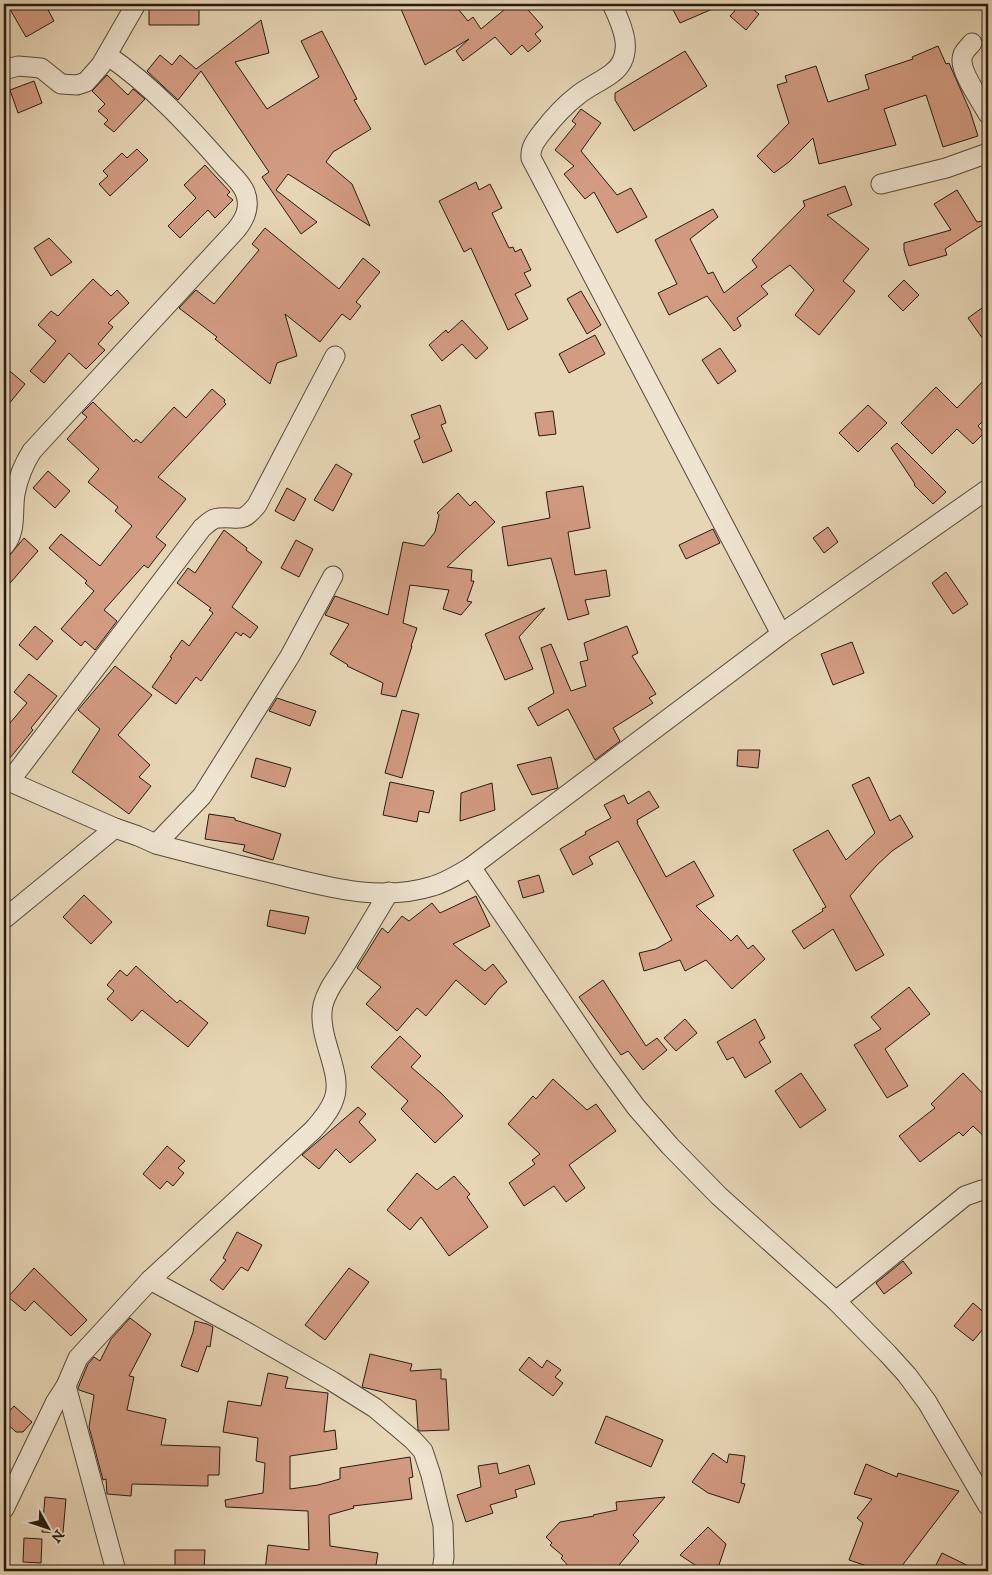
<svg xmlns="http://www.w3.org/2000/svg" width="992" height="1575" font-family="'IM FELL DW Pica',serif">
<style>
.building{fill:#d39b82;stroke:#241b11}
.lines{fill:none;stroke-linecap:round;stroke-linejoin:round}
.street-casing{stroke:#554a3a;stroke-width:21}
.street{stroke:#efe4d0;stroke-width:19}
</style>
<rect width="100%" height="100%" fill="#e7d6b6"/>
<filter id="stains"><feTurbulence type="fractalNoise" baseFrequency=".004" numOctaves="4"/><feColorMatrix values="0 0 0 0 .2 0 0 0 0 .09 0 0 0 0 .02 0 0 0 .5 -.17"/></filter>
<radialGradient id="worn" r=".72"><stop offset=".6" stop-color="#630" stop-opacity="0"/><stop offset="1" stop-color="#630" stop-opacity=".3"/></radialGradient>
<g class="building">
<path d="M7,4H45L54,21L26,37Z"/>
<path d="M149,4H186V5L199,6V25H149Z"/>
<path d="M413,4H454L468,21L473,17L481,29L511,4H523L543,27L535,34L541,41L528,52L522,45L511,55L495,37L463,61L456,51L469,39L425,65L401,9Z"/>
<path d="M670,4H724L680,23Z"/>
<path d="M741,4H746L759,14L746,30L730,16Z"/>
<path d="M261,20L269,53L235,62L267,109L319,77L301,41L322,31L357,99L354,100L371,129L333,152L326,162L352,184L370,226L288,174L276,190L317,222L301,234L262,177L269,172L201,71L178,100L147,71L160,55L172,65L180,55L196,69Z"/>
<path d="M938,46L946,64L949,63L970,111L978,136L943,147L926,95L884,109L896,145L819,164L813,138L789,162L774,173L757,156L789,123L777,85L787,82L785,76L816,66L828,102L869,89L865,75L913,59L912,57Z"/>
<path d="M685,51L707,86L634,131L615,100V93Z"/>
<path d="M107,75L128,95L133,89L145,99L114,132L104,124L108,120L98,111L105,104L92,91Z"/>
<path d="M34,81L42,103L18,113L10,90Z"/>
<path d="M581,109L601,123L581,151L617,195L631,188L647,217L617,233L594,192L585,199L564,174L574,166L555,150L576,124L572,121Z"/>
<path d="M137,149L148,160L110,196L99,184L108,176L103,171L122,153L127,158Z"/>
<path d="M205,165L230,192L227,195L233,200L215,218L208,210L180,238L168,226L196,198L184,185Z"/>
<path d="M476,182L479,190L490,184L502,208L492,213L509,248L513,247L515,252L521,249L531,270L524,273L531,286L515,294L528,319L508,330L471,248L464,252L439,201Z"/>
<path d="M845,186L852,205L827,215L869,249L843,281L855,291L819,335L795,315L814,290L790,265L761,286L768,294L737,318L741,326L734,331L707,296L669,315L658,293L677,284L655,240L713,209L718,217L690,239L708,274L713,272L724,293L757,267L752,260L805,206L803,201Z"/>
<path d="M957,190L977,222L982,221L984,224L945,249L947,255L909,266L904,250V243L951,230L934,204Z"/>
<path d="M265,228L339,289L363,258L380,272L356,302L361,306L350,320L342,314L320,342L285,314L297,356L277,363L270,384L215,339L217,337L179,308L196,290L214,304L259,250L252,244Z"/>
<path d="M49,238L72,262L51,276L34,248Z"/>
<path d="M93,279L111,296L117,290L129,303L108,323L113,327L98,344L105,350L86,369L69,353L44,383L30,371L56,341L38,325L51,311L58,316Z"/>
<path d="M904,280L919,295L903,311L888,296Z"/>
<path d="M581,291L601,325L587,334L567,299Z"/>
<path d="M982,308L988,318V346L968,318Z"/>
<path d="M462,320L488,348L476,359L462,344L442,361L429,345L446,330L448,333Z"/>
<path d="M595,335L605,354L569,373L559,354Z"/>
<path d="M720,348L736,371L718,384L702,360Z"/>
<path d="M4,366L25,384L4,410Z"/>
<path d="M988,376V416L978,426L984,433L973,444L957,429L932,454L901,423L936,387L957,408Z"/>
<path d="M212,389L225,400L224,402L226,404L158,477L186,499L156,537L166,545L148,568L144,565L104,610L117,621L95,650L85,641L81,646L61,629L94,591L85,583L87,581L49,548L61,534L100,566L132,526L115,511L118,507L88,482L99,469L67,439L87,417L82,413L93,402L134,442L136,439L141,443L174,407L186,418Z"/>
<path d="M440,405L446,423L441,425L452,451L423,463L414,441L420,438L411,415Z"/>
<path d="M868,405L887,423L858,452L839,433Z"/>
<path d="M553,411L556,434L539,436L535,413Z"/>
<path d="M897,443L946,492L933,504L914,485L915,484L891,448Z"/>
<path d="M336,464L352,474L333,511L314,500Z"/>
<path d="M48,471L70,491L55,508L33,488Z"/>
<path d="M583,486L590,528L568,532L575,575L606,570L610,596L585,600L589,614L568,620L551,558L508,566L502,527L550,518L546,492Z"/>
<path d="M287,488L306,499L294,521L275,511Z"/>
<path d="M458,493L470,506L475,501L495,522L447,567L472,570L471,581H474L467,601L472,602L461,615L443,609L449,590L410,585L403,623L417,628L411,646H412L396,697L381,694L383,683L347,666L348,665L330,654L349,624L325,615L335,596L388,615L403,542L424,546L435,532L439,515L437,513Z"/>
<path d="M828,527L838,542L824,553L813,538Z"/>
<path d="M713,529L720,543L686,559L679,545Z"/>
<path d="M224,530L247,548L246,550L262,562L232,607L258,627L250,638L243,633L241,636L236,632L201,681L196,677L176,704L152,687L172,658L170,657L182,640L189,646L213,613L209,610L211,608L177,583L188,568L195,573Z"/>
<path d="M24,538L38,551L4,590V562Z"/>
<path d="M296,540L313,549L299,577L281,568Z"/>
<path d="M946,572L968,604L953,614L932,583Z"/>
<path d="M545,608L519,637L533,669L505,680L485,634Z"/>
<path d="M35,626L53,641L37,660L19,645Z"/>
<path d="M627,626L638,653L632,656L656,694L649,698L653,703L613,728L620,741L595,760L568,709L538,726L528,708L554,693L541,648L551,644L571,691L586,686L580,662L588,660L584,643Z"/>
<path d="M852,642L864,673L833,685L821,654Z"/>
<path d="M115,666L152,695L118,735L150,765L139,777L151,786L129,814L72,772L100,729L78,710Z"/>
<path d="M29,674L57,696L31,728L33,730L4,765V730L27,703L14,692Z"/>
<path d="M277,698L316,711L310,726L269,711Z"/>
<path d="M402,710L419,714L402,778L385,773Z"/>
<path d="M738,750H760L758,768L737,766Z"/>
<path d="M551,757L558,788L532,795L517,765Z"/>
<path d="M256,758L291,768L285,787L251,777Z"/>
<path d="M869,777L890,821L900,815L913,837L892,851L876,866L850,896L884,955L856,971L833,929L804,949L792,931L823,911L822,909L826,907L793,850L828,830L846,860L875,833L852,785Z"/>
<path d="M390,782L434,791L429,813L419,811L417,822L383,815Z"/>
<path d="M492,783L495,810L460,821L461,793Z"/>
<path d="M649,791L659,807L637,820L638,823H637L666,877L694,861L714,896L696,906L731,941L737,935L748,949L753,945L765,959L732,989L706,960L685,971L680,960L644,971L639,953L656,949L672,940L618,841L589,857L593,864L573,875L560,849L586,834L585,832L611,818L604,805L624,795L628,804Z"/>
<path d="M209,814L235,818V820L281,834L273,860L243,851L245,845L205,839Z"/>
<path d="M539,875L544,892L523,898L518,881Z"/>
<path d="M84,895L112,922L91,944L63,917Z"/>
<path d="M476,896L490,926L453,944L485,971L493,964L507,982L499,988L485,1005L456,980L426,1016L417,1008L397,1031L366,1004L381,987L357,968L382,928L388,933L402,916L409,921L432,903L440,913Z"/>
<path d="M270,910L309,917L305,934L267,926Z"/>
<path d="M136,966L177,1003L180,1000L208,1023L188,1047L142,1010L132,1021L107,999L114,991L107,985L120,970L127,976Z"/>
<path d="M603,980L646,1046L657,1038L667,1050L643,1070L628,1051L621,1055L579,997Z"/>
<path d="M909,987L930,1014L885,1049L908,1086L887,1098L854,1045L881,1029L871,1017Z"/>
<path d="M685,1019L697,1033L676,1051L664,1038Z"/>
<path d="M755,1019L765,1038L759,1042L771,1062L745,1078L733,1057L727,1060L717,1042Z"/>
<path d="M400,1036L421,1056L411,1067L441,1093L463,1116L435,1143L401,1109L408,1101L371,1067Z"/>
<path d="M801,1073L826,1110L800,1128L775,1091Z"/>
<path d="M963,1073L988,1099V1140L973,1126L963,1136L959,1132L920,1162L899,1136L935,1108L931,1104Z"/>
<path d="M553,1079L587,1110L596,1104L616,1131L569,1165L585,1188L566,1202L554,1186L524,1206L509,1183L535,1164L532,1160L540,1154L508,1124L533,1096L536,1099Z"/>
<path d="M358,1107L366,1114L359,1122L376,1140L350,1163L336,1149L319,1169L302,1155Z"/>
<path d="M167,1146L185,1161L178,1168L184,1173L173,1186L167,1181L160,1189L143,1174Z"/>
<path d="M417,1173L437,1190L454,1176L470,1194L467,1197L488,1227L449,1256L421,1217L410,1230L387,1210Z"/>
<path d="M237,1232L262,1245L248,1271L241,1267L223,1290L210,1280L226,1260L223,1258Z"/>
<path d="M903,1261L912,1273L884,1294L876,1283Z"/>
<path d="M34,1268L87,1320L71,1336L34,1301L25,1311L8,1297Z"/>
<path d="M349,1268L369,1282L325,1340L305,1325Z"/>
<path d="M973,1303L988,1316V1323L973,1341L954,1326Z"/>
<path d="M130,1318L151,1334L129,1376L134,1377L127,1410L166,1419L161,1445L220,1447L219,1475H208V1486L132,1484L131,1496L107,1494L106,1479L103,1480L89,1427L94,1395L79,1390L78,1388L88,1364L94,1357L100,1361L111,1339Z"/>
<path d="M195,1321L207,1324L213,1327L210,1347L207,1346L198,1372L181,1366L193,1332Z"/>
<path d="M370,1354L412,1364L410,1371L441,1369V1379H446L449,1430L420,1431L418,1430L416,1400L362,1387Z"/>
<path d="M529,1357L542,1368L547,1360L561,1370L555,1377L563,1383L553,1396L519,1370Z"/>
<path d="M268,1373L288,1377L285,1388L328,1393L324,1432L335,1430L337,1449L290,1456V1489L318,1485L340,1479V1468L410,1457L413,1477L409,1478L412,1499L353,1506L354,1508L329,1515L330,1546L378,1553L375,1571H265L268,1545L309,1550L308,1511L226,1507L225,1500L263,1493L265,1463L256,1461L258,1438L223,1432L228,1401L261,1406Z"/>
<path d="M14,1406L32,1422L23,1432H16L4,1421V1417Z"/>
<path d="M606,1416L663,1440L651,1467L595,1443Z"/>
<path d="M713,1453L727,1463L729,1454L745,1456L741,1483L745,1484L739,1503L708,1493L692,1482Z"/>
<path d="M497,1463L499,1474L529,1465L535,1484L515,1490L517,1497L490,1505L493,1513L466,1522L457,1495L481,1487L478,1466Z"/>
<path d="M866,1464L897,1477L898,1473L959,1491L898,1571H882L849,1560L863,1523L857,1518L872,1499L854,1494Z"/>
<path d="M45,1497L66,1499L63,1533L42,1532Z"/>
<path d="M665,1497L633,1535L639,1541L614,1571H573L561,1558L563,1556L550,1545L552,1543L546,1537L560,1522L594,1516L593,1515L617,1510L616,1502Z"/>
<path d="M708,1527L726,1544L717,1571H704L680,1555Z"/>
<path d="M24,1538L42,1539L41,1563L23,1562Z"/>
<path d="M175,1550H205L204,1571H175Z"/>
<path d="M942,1553L979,1571H933Z"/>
</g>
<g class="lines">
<g class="street-casing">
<g id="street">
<path d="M612,4C623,27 636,56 611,74C600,82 588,87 578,95C565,105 553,118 543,131C536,140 530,147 531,158L781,634"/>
<path d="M972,43C968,48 962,52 962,60C961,73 981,101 988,114"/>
<path d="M4,70L18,66L41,68L61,84L77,85L86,82L101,65L136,4"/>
<path d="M881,184L946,168L988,153"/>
<path d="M4,546C17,532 12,512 15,494C18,478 23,465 32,451L236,230C245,219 251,207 245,192C241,182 230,173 223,165C188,125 151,85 107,55"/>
<path d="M4,779L115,828L138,836L156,844C194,854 233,864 271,873C324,886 379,903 433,886C447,882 459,874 471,867L781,634L988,489"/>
<path d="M9,782L202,528C207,524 212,518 219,518C239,516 241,525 257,505L335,356"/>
<path d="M156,844L202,796L290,656L333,576"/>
<path d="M471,867L603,1062L636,1107L670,1146L719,1196L836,1301L888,1354L907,1375L927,1402L988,1506"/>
<path d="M4,919L115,828"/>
<path d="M150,1280L243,1330L332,1381L375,1408L413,1440L423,1451L431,1475L443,1525L444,1557L442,1571"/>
<path d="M836,1301L965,1196L982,1190L988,1191"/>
<path d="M66,1386L116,1571"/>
<path d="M4,1509L55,1403L66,1386L78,1358L150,1280L313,1130C321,1121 330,1111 334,1099C344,1073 316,1036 323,1005C327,989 337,978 345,965C360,941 374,917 389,892"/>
</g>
</g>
<use href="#street" class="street"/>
</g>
<rect width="992" height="1575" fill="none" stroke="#e7d6b6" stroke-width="20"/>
<rect x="5" y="5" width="982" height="1565" fill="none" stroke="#241b11" stroke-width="2.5"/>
<rect x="10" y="10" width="972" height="1555" fill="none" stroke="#241b11"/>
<g transform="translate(48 1528) rotate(130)" stroke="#efe4d0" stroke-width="4" paint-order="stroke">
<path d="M0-4L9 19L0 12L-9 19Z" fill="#241b11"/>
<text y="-8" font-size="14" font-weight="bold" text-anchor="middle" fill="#241b11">N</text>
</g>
<rect width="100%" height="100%" filter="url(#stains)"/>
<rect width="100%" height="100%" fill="url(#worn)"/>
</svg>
